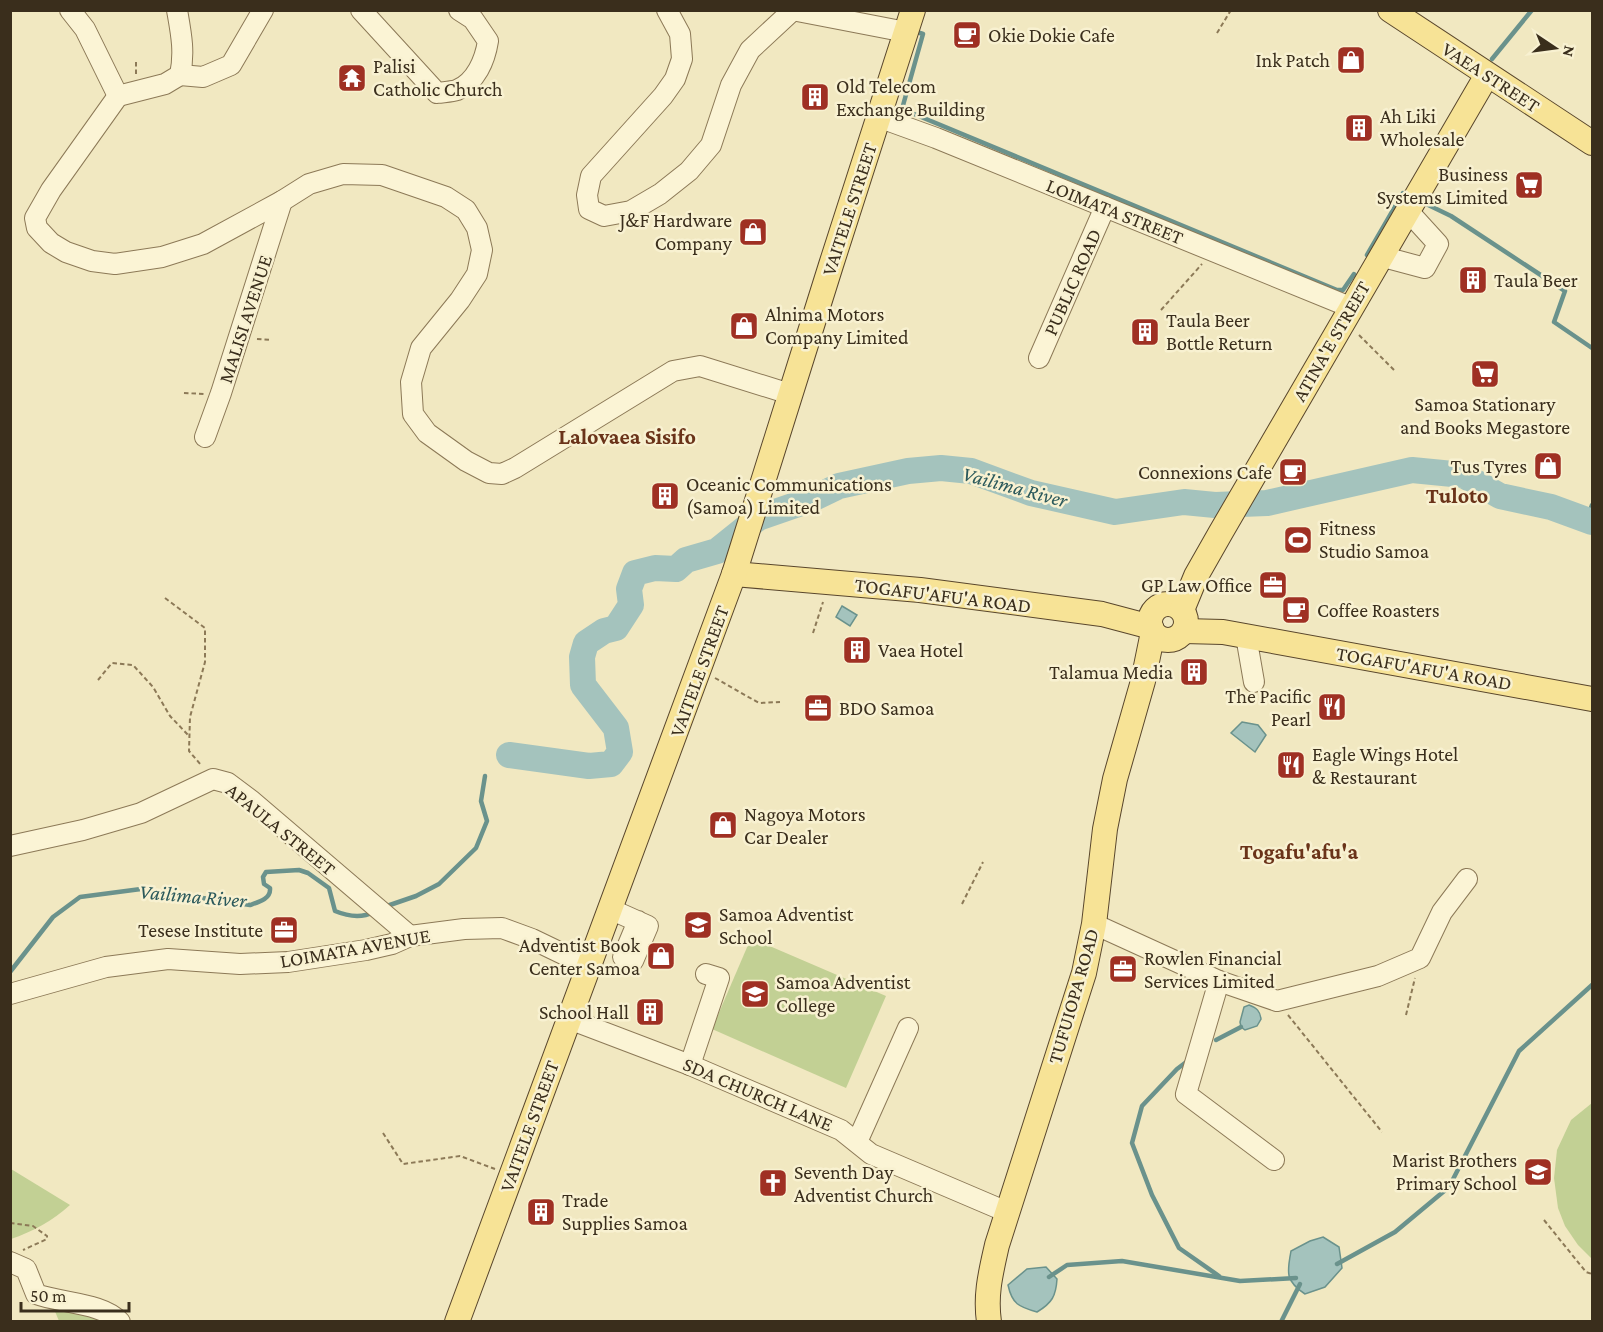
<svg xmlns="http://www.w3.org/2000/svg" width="1603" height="1332" font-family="'Crimson Pro',serif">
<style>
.green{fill:#c2d094}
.water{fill:#a4c3bd;stroke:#6a928c;stroke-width:1.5}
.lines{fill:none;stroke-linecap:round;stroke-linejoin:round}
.stream{stroke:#6a928c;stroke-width:4.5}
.river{stroke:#a4c3bd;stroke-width:26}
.minor-casing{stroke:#8c7957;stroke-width:22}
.major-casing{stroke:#59462c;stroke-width:26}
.path{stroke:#8c7957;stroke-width:2;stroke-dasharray:4.5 3;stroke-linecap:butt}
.minor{stroke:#fbf4d5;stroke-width:20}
.major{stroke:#f7e396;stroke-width:24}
.labels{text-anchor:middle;stroke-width:5;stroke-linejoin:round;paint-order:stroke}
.poi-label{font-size:20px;fill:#3a2e1c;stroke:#f8f1d1;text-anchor:start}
.street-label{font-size:20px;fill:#3a2e1c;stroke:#f8f1d1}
.water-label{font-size:21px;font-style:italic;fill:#2b595b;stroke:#f8f1d1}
.quarter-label{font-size:22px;font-weight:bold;fill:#6a3319;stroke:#f8f1d1}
</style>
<rect width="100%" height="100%" fill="#f1e8c1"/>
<g class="green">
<path d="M751,938L886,996L846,1088L712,1029Z"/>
<path d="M1592,1103V1259L1578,1245L1565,1226L1558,1208L1554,1178L1557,1150L1571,1120Z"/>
<path d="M11,1169L70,1205C52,1221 34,1231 11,1239Z"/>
<path d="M54,1309L93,1316L100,1321H59Z"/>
</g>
<g class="water">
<path d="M842,606L857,615L850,626L836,617Z"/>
<path d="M1242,722L1258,725L1266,735L1255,752L1231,733Z"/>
<path d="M1249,1005C1257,1008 1260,1011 1261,1019L1257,1026L1245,1030L1241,1027L1240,1022L1244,1007Z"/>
<path d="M1323,1237L1339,1247L1342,1268L1325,1287L1305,1294C1285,1281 1287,1272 1291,1251L1310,1241Z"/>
<path d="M1046,1267L1057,1279C1056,1296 1052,1303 1037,1312C1019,1307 1012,1304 1008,1285L1027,1269Z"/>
</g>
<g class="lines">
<g class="stream">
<path d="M914,31L923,34L902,109L1337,290H1343L1354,274"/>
<path d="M1492,59L1532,10"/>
<path d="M1422,202L1451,216L1565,291L1554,322L1592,348"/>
<path d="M1367,255L1403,193L1409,196"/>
<path d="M1587,520L1592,505"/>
<path d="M384,907L416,896L439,884L476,848L487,821L481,801L485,776"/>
<path d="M10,972L53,917L80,897L141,889L250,905C259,902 271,899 270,888L264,884L263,877L266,872L299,870L308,873L329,888L335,911C347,916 362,918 374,912"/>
<path d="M1216,1040L1241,1027"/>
<path d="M1189,1060L1177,1069L1142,1106L1132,1143L1152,1195L1179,1248L1219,1276"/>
<path d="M1337,1264L1395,1232L1449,1187L1519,1051L1592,985"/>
<path d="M1049,1277L1067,1265L1122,1261L1240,1281L1296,1278"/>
<path d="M1281,1322L1300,1284"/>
</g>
<path class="river" d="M509,755L589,766L611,764L620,752L616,728L583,685L582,657L586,643L604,631L616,628L631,605L629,589L635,573L655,568L676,569L686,560L717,551L758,518L810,500L839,486L908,471L941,468L971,471L1031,493L1115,512L1184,502L1215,505L1267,503L1412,470L1463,475L1500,496L1551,507L1592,522"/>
<g class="minor-casing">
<g id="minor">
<path d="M70,10L85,29L118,96L165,84L180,75C185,52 181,33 177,10"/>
<path d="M361,10L437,93C443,92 451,92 457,90C476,82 485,60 488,41L473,19L459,10"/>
<path d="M667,10L680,34L682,59L675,79L663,96L591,176L587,195L589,209L604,216L631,211L660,194L689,171L711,145L731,85L750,50L792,11"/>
<path d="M792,10L906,32"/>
<path d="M180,75L203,77L231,65L263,10"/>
<path d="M118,96L51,190L35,218L37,228L51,243L66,252L92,261L115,264L162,257L203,244L282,201L309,184L343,174L382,175L446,197L466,210L477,228L482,250L477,274L460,300L421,348L411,382L413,414L427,433L466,461L489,473L502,474L515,468L673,371L700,366L790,394"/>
<path d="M878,117L936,138L1350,307"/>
<path d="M1380,256L1425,268L1438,244L1407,210"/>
<path d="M1039,358L1105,207"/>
<path d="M205,437L221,393L282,201"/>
<path d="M1246,636L1254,682"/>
<path d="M10,846L83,830L141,813L213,779L228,783L252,801L410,936"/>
<path d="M610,909L648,926L633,961L623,957L638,921"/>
<path d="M1094,924L1219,981L1277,1001L1378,976L1420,958L1442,912L1467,879"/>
<path d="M1219,981L1186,1094L1274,1160"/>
<path d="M10,994L106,967L168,959L240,964L288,962L366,950L392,944L410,936L464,929L502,928L532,939L588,966"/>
<path d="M569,1019L690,1065L841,1130L871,1154L1007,1212"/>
<path d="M690,1065L719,978L706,974"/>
<path d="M857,1142L908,1028"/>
<path d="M10,1262L26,1269L36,1294C60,1303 104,1303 120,1322"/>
</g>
</g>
<g class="major-casing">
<g id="major">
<path d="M1390,10L1592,143"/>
<path d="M734,574L920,590L1102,614L1151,627"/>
<circle cx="1168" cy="622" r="18"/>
<path d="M1182,610L1196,576L1221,532L1487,75"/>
<path d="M1184,631L1223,632L1592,699"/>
<path d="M457,1322L734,574L831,265L913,10"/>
<path d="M989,1322C985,1294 991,1272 997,1245L1084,973L1094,924L1105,829L1115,779L1143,681L1153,632"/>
</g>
</g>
<g class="path">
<path d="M1217,33L1231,10"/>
<path d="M136,74V59"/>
<path d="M1161,310L1202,264"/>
<path d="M1359,335L1395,371"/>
<path d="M257,339L271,340"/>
<path d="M184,393L204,394"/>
<path d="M165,598L205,628V662L190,717L189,751L201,765"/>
<path d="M813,633L823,602"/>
<path d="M715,678L759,703L780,702"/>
<path d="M98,680L112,663L133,665L153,687L170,716L189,736"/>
<path d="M962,904L983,862"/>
<path d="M1288,1015L1382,1132"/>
<path d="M1406,1015L1415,978"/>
<path d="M383,1133L403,1164L460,1156L495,1169"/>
<path d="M1544,1220L1586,1272L1592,1274"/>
<path d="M10,1223L33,1226L47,1236V1239L23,1250"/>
</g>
<use href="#minor" class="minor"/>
<use href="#major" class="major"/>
</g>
<defs>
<g id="cafe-square" transform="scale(1.5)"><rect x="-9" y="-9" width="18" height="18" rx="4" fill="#9f3023" stroke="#f8f1d1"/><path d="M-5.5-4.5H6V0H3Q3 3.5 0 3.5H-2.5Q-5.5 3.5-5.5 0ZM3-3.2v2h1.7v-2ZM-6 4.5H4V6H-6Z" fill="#fff"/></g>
<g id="shop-square" transform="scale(1.5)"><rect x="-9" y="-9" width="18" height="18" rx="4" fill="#9f3023" stroke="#f8f1d1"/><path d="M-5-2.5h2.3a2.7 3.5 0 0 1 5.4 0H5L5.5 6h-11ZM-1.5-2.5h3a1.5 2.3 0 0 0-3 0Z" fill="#fff"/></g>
<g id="temple-square" transform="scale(1.5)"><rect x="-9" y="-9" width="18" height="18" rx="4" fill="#9f3023" stroke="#f8f1d1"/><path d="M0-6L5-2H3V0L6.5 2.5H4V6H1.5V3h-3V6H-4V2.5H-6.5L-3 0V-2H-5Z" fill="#fff"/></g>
<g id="building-square" transform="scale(1.5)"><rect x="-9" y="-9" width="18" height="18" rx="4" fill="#9f3023" stroke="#f8f1d1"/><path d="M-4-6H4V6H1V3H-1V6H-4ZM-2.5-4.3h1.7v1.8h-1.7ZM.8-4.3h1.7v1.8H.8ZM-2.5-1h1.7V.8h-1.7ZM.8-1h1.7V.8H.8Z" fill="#fff"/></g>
<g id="supermarket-square" transform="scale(1.5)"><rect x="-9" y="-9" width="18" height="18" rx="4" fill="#9f3023" stroke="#f8f1d1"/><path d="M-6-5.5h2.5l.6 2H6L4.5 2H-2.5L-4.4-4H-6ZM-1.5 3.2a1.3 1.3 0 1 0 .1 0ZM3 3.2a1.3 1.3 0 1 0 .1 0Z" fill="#fff"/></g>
<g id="stadium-square" transform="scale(1.5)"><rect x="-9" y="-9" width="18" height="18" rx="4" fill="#9f3023" stroke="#f8f1d1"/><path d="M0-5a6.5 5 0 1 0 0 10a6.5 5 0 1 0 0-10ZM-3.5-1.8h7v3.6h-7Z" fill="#fff"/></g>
<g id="office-square" transform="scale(1.5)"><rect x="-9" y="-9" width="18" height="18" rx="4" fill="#9f3023" stroke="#f8f1d1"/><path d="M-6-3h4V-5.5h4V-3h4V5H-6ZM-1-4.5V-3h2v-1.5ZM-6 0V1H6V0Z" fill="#fff"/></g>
<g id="restaurant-square" transform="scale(1.5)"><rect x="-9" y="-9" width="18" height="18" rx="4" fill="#9f3023" stroke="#f8f1d1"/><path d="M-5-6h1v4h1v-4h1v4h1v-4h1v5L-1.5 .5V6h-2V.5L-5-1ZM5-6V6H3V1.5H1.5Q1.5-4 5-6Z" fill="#fff"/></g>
<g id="school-square" transform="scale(1.5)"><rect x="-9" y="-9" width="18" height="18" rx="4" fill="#9f3023" stroke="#f8f1d1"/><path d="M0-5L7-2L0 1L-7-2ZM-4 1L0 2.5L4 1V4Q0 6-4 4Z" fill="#fff"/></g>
<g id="church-square" transform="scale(1.5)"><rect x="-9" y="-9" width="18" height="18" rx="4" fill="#9f3023" stroke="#f8f1d1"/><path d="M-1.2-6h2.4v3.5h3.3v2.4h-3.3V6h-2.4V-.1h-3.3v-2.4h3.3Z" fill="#fff"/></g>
</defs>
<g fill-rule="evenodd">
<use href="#cafe-square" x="967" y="35"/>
<use href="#shop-square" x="1351" y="60"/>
<use href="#temple-square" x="352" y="78"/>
<use href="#building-square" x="815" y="97"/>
<use href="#building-square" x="1359" y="128"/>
<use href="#supermarket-square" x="1529" y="185"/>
<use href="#shop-square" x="753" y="232"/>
<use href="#building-square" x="1473" y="280"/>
<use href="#shop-square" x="744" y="326"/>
<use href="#building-square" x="1145" y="332"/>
<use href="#supermarket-square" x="1485" y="374"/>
<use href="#shop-square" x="1548" y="466"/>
<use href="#cafe-square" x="1293" y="472"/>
<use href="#building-square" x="665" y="496"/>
<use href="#stadium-square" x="1298" y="540"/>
<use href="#office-square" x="1273" y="585"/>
<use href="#cafe-square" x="1296" y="610"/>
<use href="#building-square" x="857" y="650"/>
<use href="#building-square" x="1194" y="672"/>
<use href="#restaurant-square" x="1332" y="707"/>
<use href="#office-square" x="818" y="708"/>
<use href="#restaurant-square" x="1291" y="765"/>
<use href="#shop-square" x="723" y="825"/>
<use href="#school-square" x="698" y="925"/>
<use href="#office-square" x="284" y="930"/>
<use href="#shop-square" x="661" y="956"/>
<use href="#office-square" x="1123" y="969"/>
<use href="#school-square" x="755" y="994"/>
<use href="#building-square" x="650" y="1012"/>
<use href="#school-square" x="1538" y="1172"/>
<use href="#church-square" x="773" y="1183"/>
<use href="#building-square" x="541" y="1212"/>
</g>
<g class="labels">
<g class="poi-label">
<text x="988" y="42">Okie Dokie Cafe</text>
<text x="1330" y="67" text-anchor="end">Ink Patch</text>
<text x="373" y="73">Palisi<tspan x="373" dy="23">Catholic Church</tspan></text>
<text x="836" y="93">Old Telecom<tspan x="836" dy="23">Exchange Building</tspan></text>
<text x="1380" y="123">Ah Liki<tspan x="1380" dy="23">Wholesale</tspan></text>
<text x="1508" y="181" text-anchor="end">Business<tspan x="1508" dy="23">Systems Limited</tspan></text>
<text x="732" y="227" text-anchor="end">J&amp;F Hardware<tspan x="732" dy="23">Company</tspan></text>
<text x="1494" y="287">Taula Beer</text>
<text x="765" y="321">Alnima Motors<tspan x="765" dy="23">Company Limited</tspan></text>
<text x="1166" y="327">Taula Beer<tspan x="1166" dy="23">Bottle Return</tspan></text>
<text x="1485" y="411" text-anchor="middle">Samoa Stationary<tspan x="1485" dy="23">and Books Megastore</tspan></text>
<text x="1527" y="473" text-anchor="end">Tus Tyres</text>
<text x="1272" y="479" text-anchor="end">Connexions Cafe</text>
<text x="686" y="491">Oceanic Communications<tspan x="686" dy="23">(Samoa) Limited</tspan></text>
<text x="1319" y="535">Fitness<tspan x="1319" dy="23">Studio Samoa</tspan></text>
<text x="1252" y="592" text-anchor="end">GP Law Office</text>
<text x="1317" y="617">Coffee Roasters</text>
<text x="878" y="657">Vaea Hotel</text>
<text x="1173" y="679" text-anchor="end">Talamua Media</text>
<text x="1311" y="703" text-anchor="end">The Pacific<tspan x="1311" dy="23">Pearl</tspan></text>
<text x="839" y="715">BDO Samoa</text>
<text x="1312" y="761">Eagle Wings Hotel<tspan x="1312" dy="23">&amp; Restaurant</tspan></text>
<text x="744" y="821">Nagoya Motors<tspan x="744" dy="23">Car Dealer</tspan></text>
<text x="719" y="921">Samoa Adventist<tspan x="719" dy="23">School</tspan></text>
<text x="263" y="937" text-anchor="end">Tesese Institute</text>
<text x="640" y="952" text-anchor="end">Adventist Book<tspan x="640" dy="23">Center Samoa</tspan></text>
<text x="1144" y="965">Rowlen Financial<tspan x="1144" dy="23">Services Limited</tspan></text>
<text x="776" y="989">Samoa Adventist<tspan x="776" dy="23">College</tspan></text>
<text x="629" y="1019" text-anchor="end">School Hall</text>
<text x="1517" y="1167" text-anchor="end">Marist Brothers<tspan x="1517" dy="23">Primary School</tspan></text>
<text x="794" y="1179">Seventh Day<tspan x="794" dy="23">Adventist Church</tspan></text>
<text x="562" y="1207">Trade<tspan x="562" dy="23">Supplies Samoa</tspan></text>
</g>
<g class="street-label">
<text transform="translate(1491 77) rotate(33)" y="7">VAEA STREET</text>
<text transform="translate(849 209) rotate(-72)" y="7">VAITELE STREET</text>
<text transform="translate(1115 211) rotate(22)" y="7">LOIMATA STREET</text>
<text transform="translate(1072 282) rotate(-66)" y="7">PUBLIC ROAD</text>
<text transform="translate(245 319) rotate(-72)" y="7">MALISI AVENUE</text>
<text transform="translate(1331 341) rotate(-60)" y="7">ATINA'E STREET</text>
<text transform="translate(943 595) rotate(7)" y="7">TOGAFU'AFU'A ROAD</text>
<text transform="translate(1424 668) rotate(10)" y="7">TOGAFU'AFU'A ROAD</text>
<text transform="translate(699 671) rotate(-70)" y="7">VAITELE STREET</text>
<text transform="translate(281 829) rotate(39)" y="7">APAULA STREET</text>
<text transform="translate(355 948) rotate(-10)" y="7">LOIMATA AVENUE</text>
<text transform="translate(1073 996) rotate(-74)" y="7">TUFUIOPA ROAD</text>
<text transform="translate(758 1094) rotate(23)" y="7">SDA CHURCH LANE</text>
<text transform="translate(529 1126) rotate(-70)" y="7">VAITELE STREET</text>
</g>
<g class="water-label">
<text transform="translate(1015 487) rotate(15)" y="7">Vailima River</text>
<text transform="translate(193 896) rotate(5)" y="7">Vailima River</text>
</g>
<g class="quarter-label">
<text x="627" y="444">Lalovaea Sisifo</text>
<text x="1457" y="503">Tuloto</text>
<text x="1299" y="859">Togafu'afu'a</text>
</g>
</g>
<rect width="1603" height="1332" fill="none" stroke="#3a2e1c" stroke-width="24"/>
<g transform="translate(1555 48) rotate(103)" stroke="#f8f1d1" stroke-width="4.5" paint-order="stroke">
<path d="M0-4.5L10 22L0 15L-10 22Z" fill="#3a2e1c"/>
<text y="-9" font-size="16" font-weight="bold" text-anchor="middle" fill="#3a2e1c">N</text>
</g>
<path d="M21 1302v9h108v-9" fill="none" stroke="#3a2e1c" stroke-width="3"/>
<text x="30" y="1302" font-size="18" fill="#3a2e1c" stroke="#f8f1d1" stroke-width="4.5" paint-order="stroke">50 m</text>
</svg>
